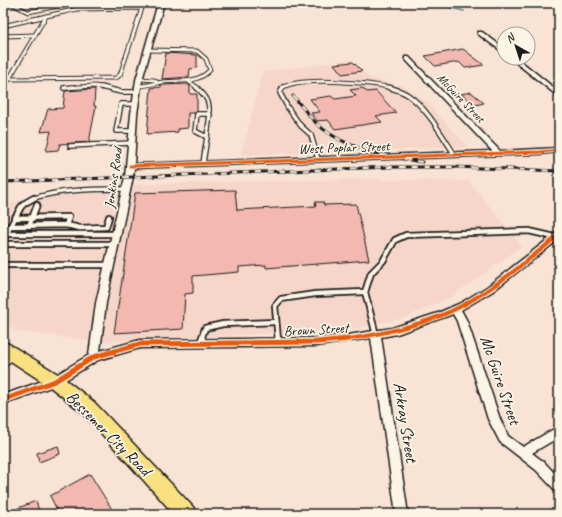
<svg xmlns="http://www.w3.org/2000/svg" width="562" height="517" font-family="Caveat,sans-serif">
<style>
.built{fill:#f7d6ca}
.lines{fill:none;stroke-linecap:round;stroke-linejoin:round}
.stream{stroke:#58898d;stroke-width:1.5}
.building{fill:#f3b8b0;stroke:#1c1c1c}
.service-far3-casing{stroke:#1c1c1c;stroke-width:5}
.service-far2-casing{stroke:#1c1c1c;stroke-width:6}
.service-far1-casing{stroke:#1c1c1c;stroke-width:8}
.service-casing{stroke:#1c1c1c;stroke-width:9}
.minor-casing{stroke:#1c1c1c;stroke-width:3}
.primary-casing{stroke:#1c1c1c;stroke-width:3}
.service-far3{stroke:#fcf5e5;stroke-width:3}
.service-far2{stroke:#fcf5e5;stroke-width:3.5}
.service-far1{stroke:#fcf5e5;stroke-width:4.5}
.service{stroke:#fcf5e5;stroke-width:6}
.minor{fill:#fcf5e5;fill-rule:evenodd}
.primary{fill:#f9e181;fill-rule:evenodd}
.rail-casing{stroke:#1c1c1c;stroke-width:3}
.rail{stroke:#fcf5e5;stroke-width:2;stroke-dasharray:6;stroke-linecap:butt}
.cycleway-far2-casing{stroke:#fcf5e5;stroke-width:5}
.cycleway-far1-casing{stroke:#fcf5e5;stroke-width:6}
.cycleway-casing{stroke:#fcf5e5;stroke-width:8}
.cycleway-far2{stroke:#e8590c;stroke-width:3}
.cycleway-far1{stroke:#e8590c;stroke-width:4}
.cycleway{stroke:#e8590c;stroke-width:5}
.labels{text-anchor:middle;stroke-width:3.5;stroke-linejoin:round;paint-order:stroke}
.far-street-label{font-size:12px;fill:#1c1c1c;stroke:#fcf5e5}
.street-label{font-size:14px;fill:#1c1c1c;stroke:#fcf5e5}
.near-street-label{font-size:17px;fill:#1c1c1c;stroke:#fcf5e5}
</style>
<rect width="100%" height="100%" fill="#f9e3d5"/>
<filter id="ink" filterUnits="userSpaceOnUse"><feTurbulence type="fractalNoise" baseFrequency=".025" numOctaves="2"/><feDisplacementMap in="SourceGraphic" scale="8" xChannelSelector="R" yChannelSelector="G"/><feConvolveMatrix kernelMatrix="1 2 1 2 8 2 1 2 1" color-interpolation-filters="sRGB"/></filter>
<g filter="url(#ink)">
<g class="built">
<path d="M348,60L372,79L406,87L427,102L468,147L241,155L263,72Z"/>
<path d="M347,179L469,181L522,246L451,297L405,318L353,329L103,342L16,331L3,323V205L63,191L114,185Z"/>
</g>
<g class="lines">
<path class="stream" d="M432,3L464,11"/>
</g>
<g class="building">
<path d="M463,49L484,65L465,68L459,62L435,66L425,56Z"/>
<path d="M166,53L197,55V68L190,69L189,77L162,79Z"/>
<path d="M353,62L362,71L342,74L334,64Z"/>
<path d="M187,84L190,86V94H197V111L194,113H188V128L178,129V132L147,134L151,88L161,87V85H163Z"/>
<path d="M363,88L367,92L376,91L396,113L376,116L382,122L335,129L328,120L317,121L311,113L320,112L310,99L331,96L335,99L356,96L350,90Z"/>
<path d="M95,89L94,106H96L89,142L60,144L58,150L46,151L51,131L41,132L48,109L63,108L65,91Z"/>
<path d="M471,92L484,103L475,105L461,94Z"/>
<path d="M235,190L237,210L316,206L315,202H323L324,205L356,204L369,260L266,268V265L239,267V272L193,276V293L185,294L183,329L114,333L135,193Z"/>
<path d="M58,446L60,454L39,462L37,453Z"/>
<path d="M90,474L115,514H59L50,496Z"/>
<path d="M36,501L40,514H20L18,508Z"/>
</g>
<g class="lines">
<g class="service-far3-casing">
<g id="service-far3">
<path d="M11,3L28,12L73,3"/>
<path d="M3,26L77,9L142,8L120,75L116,78L9,79L3,88"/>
<path d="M3,36L35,35"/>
<path d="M9,79L46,16"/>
<path d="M140,79L154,80L156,81L155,84"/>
<path d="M188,81L198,88"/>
<path d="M138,86C147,86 154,83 163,82C180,80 197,84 210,70L206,59L197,51L148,50"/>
<path d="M64,88L95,86L105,88"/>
<path d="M282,88C299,76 371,83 392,88"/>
</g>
</g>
<g class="service-far2-casing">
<g id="service-far2">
<path d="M101,87L121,92H138"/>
<path d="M196,87C205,95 210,101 209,113"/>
<path d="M283,87L280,93L288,108L301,126L311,135L318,159"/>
<path d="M388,87C395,89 402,91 408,95C427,108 443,137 455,155"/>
<path d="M64,88L74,87"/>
<path d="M3,89L4,87"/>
<path d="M197,114H210L207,137L195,131Z"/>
<path d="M132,131H116L121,104H136"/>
<path d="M70,146L131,143"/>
<path d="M203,163L207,137"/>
<path d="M31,199C61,189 95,189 126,189"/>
</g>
</g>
<g class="service-far1-casing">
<g id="service-far1">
<path d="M14,218L69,217L66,225"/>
<path d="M10,226L66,225L80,228L106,227L109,217"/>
<path d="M29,226L37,205"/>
<path d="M6,234H117"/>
<path d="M3,240L21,207L25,203L34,198"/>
<path d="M3,244H115"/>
<path d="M3,265H110"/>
<path d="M376,335L365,292L371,273L383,261L395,240L406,235L529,231L555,237"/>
<path d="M201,340L205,328L223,324L276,322"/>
<path d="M278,340L275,306L281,299L315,294L365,292"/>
</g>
</g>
<g class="service-casing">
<g id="service">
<path d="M278,339V343"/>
<path d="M200,344L202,339"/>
<path d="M3,364L12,356"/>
</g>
</g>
<g class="minor-casing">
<g id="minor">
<path d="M158,3H164L142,80L137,114L134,164L492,151L405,59V57H409L500,151L559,148V152L540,154L134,168L133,177L106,303L100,351L140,340L317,338L348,335L392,328L438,313L461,303L487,287L556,233L559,232V239L493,291L461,310L467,321L500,419L508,436L523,447L559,426V437L532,453L544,462L559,478V491L555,490L536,470L500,442L488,419L457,321L453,314L397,334L381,337L408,514H396L371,338L317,346L140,348L98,360L59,384L3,404V395L51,378L89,355L96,303L125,177L131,114L136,80Z"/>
<path d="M478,32H482L504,48V53L478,34Z"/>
<path d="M510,58H517L559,92V97Z"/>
</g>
</g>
<g class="primary-casing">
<path id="primary" d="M3,342L9,344L61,376L94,402L194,508L197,514H174L82,412L49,386L3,356Z"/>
</g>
<use href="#service-far3" class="service-far3"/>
<use href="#service-far2" class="service-far2"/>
<use href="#service-far1" class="service-far1"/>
<use href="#service" class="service"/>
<use href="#minor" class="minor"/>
<use href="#primary" class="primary"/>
<g class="rail-casing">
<g id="rail">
<path d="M293,96C300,104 306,112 313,120C340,148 384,156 422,162"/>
<path d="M3,182L390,167H454L559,171"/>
</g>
</g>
<use href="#rail" class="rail"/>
<g class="cycleway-far2-casing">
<path id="cycleway-far2" d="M130,166L540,152L559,150"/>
</g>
<g class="cycleway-far1-casing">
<path id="cycleway-far1" d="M339,340C377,336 432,323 465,304C499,285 529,259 559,235"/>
</g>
<g class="cycleway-casing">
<path id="cycleway" d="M3,400L55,381L94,357L140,344L317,342L349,339"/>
</g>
<use href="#cycleway-far2" class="cycleway-far2"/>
<use href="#cycleway-far1" class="cycleway-far1"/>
<use href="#cycleway" class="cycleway"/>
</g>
</g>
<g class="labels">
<g class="far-street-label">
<text transform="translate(461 98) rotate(46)" y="4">McGuire Street</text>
</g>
<g class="street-label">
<text transform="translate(344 147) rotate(-2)" y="5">West Poplar Street</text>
<text transform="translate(113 178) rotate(-82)" y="5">Jenkins Road</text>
<text transform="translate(316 329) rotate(-3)" y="5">Brown Street</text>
</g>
<g class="near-street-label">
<text transform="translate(501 380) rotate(71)" y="6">Mc Guire Street</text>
<text transform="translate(406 422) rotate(81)" y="6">Arkray Street</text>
<text transform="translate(109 433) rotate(45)" y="6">Bessemer City Road</text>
</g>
</g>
<rect width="562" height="517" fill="none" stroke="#fcf5e5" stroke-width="16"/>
<rect x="8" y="8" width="546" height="501" fill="none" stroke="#1c1c1c" stroke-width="1.5" filter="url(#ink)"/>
<g transform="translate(516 46) rotate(321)"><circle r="19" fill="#fcf5e5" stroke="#a29e95"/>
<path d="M0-3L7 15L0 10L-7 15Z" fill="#1c1c1c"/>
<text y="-6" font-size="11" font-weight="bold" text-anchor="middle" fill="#1c1c1c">N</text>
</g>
</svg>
